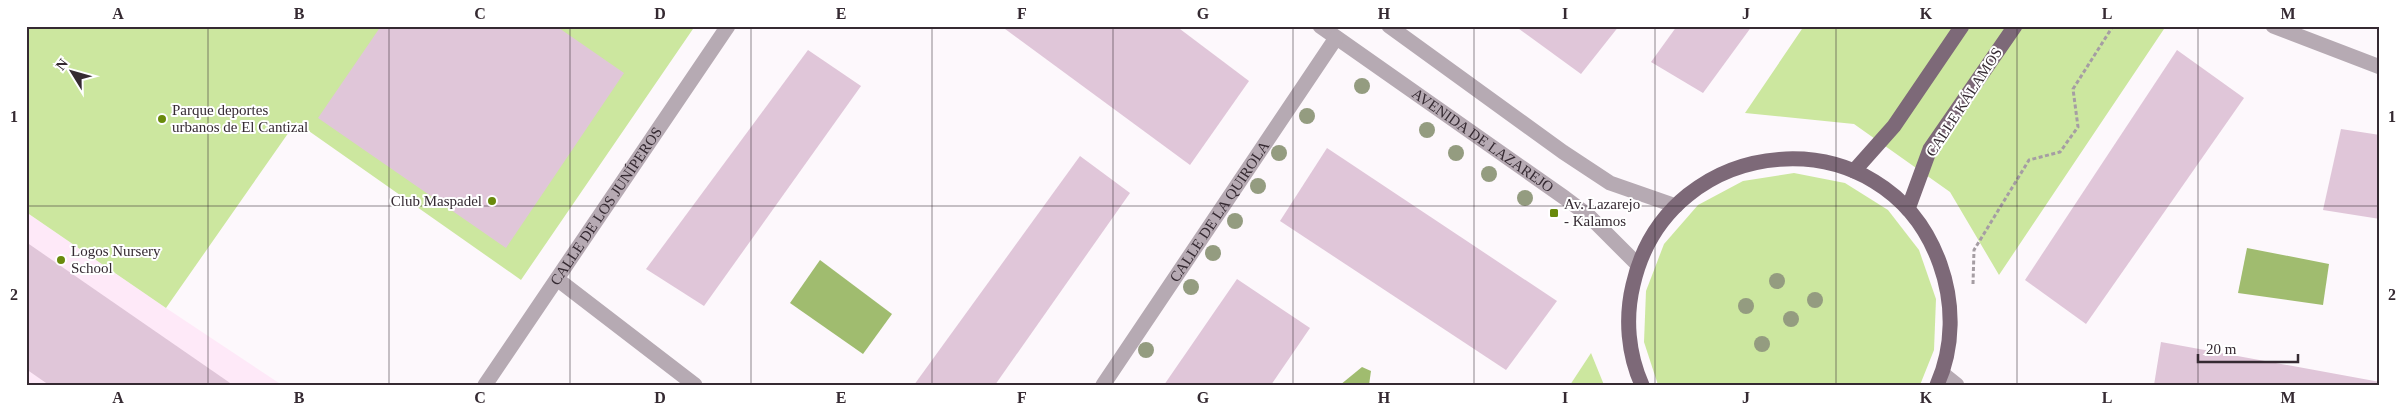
<svg xmlns="http://www.w3.org/2000/svg" width="2406" height="411" font-family="'Times New Roman',serif">
<style>
.built{fill:#fee9f8}
.green{fill:#cce79f}
.water{fill:#a0bc6f}
.building{fill:#e0c6d9}
.lines{fill:none;stroke-linecap:round;stroke-linejoin:round}
.path{stroke:#a59da3;stroke-width:3;stroke-dasharray:4 2.5;stroke-linecap:butt}
.minor{stroke:#b6aab3;stroke-width:15}
.major{stroke:#7d6978;stroke-width:15}
.tree{fill:#949c80}
.grid{fill:none;stroke:#352a32;stroke-width:1;stroke-opacity:0.55}
.poi-dot{fill:#698a0c;stroke:#fff;stroke-width:2}
.labels{text-anchor:middle;stroke-width:4;stroke-linejoin:round;paint-order:stroke}
.street-label{font-size:15px;fill:#352a32;stroke:#fff}
.poi-label{font-size:15px;fill:#352a32;stroke:#fff;text-anchor:start}
.neatline{fill:none;stroke:#352a32;stroke-width:2}
.grid-label{font-size:16px;text-anchor:middle;font-weight:bold;fill:#352a32}
</style>
<rect width="100%" height="100%" fill="#fdf8fc"/>
<path class="built" d="M26,212L166,308L282,385H26Z"/>
<g class="green">
<path d="M26,26H695L521,280L296,122L166,308L26,212Z"/>
<path d="M1804,26H2166L1999,275L1950,192L1854,124L1745,113Z"/>
<path d="M1794,173L1845,183L1888,210L1919,250L1936,299L1934,350L1920,385H1658L1644,342L1646,291L1664,244L1698,205L1743,181Z"/>
<path d="M1591,353L1604,385H1570Z"/>
</g>
<g class="water">
<path d="M2247,248L2329,264L2323,305L2238,293Z"/>
<path d="M820,260L892,314L863,354L790,303Z"/>
<path d="M1362,367L1371,371L1369,385H1340Z"/>
</g>
<g class="building">
<path d="M381,26H556L624,73L506,248L318,118Z"/>
<path d="M1001,26H1176L1249,81L1190,165Z"/>
<path d="M1515,26H1619L1581,74Z"/>
<path d="M1677,26H1752L1703,93L1651,62Z"/>
<path d="M808,50L861,86L704,306L646,269Z"/>
<path d="M2177,50L2244,98L2086,324L2025,280Z"/>
<path d="M2341,129L2380,135V219L2323,210Z"/>
<path d="M1327,148L1557,301L1506,370L1280,221Z"/>
<path d="M1080,156L1130,193L995,385H914Z"/>
<path d="M26,242L233,385H49L26,369Z"/>
<path d="M1237,279L1310,328L1271,385H1164Z"/>
<path d="M2161,342L2380,382V385H2154Z"/>
</g>
<g class="lines">
<path class="path" d="M1973,284L1974,250L2029,160L2060,152L2078,127L2073,89L2113,26"/>
<g class="minor">
<path id="s1" d="M1320,26L1565,198L1589,216L1638,265"/>
<path d="M1389,26L1563,152L1610,183L1676,206"/>
<path d="M2273,26L2380,67"/>
<path d="M557,279L695,385"/>
<path d="M1942,373L1957,385"/>
<path id="s2" d="M485,385L728,26"/>
<path id="s3" d="M1103,385L1336,38"/>
</g>
<g class="major">
<path d="M1854,171L1894,126L1962,26"/>
<path d="M1908,209L1930,149L2015,26"/>
<path d="M1642,385C1628,354 1625,318 1633,285C1668,130 1886,112 1940,264C1954,303 1954,347 1937,385"/>
</g>
</g>
<g class="tree">
<circle cx="1362" cy="86" r="8"/>
<circle cx="1307" cy="116" r="8"/>
<circle cx="1427" cy="130" r="8"/>
<circle cx="1279" cy="153" r="8"/>
<circle cx="1456" cy="153" r="8"/>
<circle cx="1489" cy="174" r="8"/>
<circle cx="1258" cy="186" r="8"/>
<circle cx="1525" cy="198" r="8"/>
<circle cx="1235" cy="221" r="8"/>
<circle cx="1213" cy="253" r="8"/>
<circle cx="1777" cy="281" r="8"/>
<circle cx="1191" cy="287" r="8"/>
<circle cx="1815" cy="300" r="8"/>
<circle cx="1746" cy="306" r="8"/>
<circle cx="1791" cy="319" r="8"/>
<circle cx="1762" cy="344" r="8"/>
<circle cx="1146" cy="350" r="8"/>
</g>
<path class="grid" d="M208,26V385M389,26V385M570,26V385M751,26V385M932,26V385M1113,26V385M1293,26V385M1474,26V385M1655,26V385M1836,26V385M2017,26V385M2198,26V385M26,206H2380"/>
<g class="poi-dot">
<circle cx="162" cy="119" r="5"/>
<circle cx="492" cy="201" r="5"/>
<rect x="1549" y="208" width="10" height="10" rx="2.5"/>
<circle cx="61" cy="260" r="5"/>
</g>
<g class="labels">
<g class="street-label">
<text transform="translate(1964 102) rotate(-57)" y="5">CALLE KÁLAMOS</text>
<text dy="5" stroke="none"><textPath href="#s1" startOffset="199">AVENIDA DE LAZAREJO</textPath></text>
<text dy="5" stroke="none"><textPath href="#s2" startOffset="216">CALLE DE LOS JUNÍPEROS</textPath></text>
<text dy="5" stroke="none"><textPath href="#s3" startOffset="209">CALLE DE LA QUIROLA</textPath></text>
</g>
<g class="poi-label">
<text x="172" y="115">Parque deportes<tspan x="172" dy="17">urbanos de El Cantizal</tspan></text>
<text x="482" y="206" text-anchor="end">Club Maspadel</text>
<text x="1564" y="209">Av. Lazarejo<tspan x="1564" dy="17">- Kalamos</tspan></text>
<text x="71" y="256">Logos Nursery<tspan x="71" dy="17">School</tspan></text>
</g>
</g>
<rect width="2406" height="411" fill="none" stroke="#ffffff" stroke-width="55"/>
<g transform="translate(72 72) rotate(307)" stroke="#ffffff" stroke-width="4" paint-order="stroke">
<path d="M0-4L9 19L0 12L-9 19Z" fill="#352a32"/>
<text y="-8" font-size="14" font-weight="bold" text-anchor="middle" fill="#352a32">N</text>
</g>
<path d="M2198 354v8h100v-8" fill="none" stroke="#352a32" stroke-width="2.5"/>
<text x="2206" y="354" font-size="15" fill="#352a32" stroke="#ffffff" stroke-width="4" paint-order="stroke">20 m</text>
<rect x="28" y="28" width="2350" height="356" class="neatline"/>
<g class="grid-label">
<text x="118" y="19">A</text>
<text x="299" y="19">B</text>
<text x="480" y="19">C</text>
<text x="660" y="19">D</text>
<text x="841" y="19">E</text>
<text x="1022" y="19">F</text>
<text x="1203" y="19">G</text>
<text x="1384" y="19">H</text>
<text x="1565" y="19">I</text>
<text x="1746" y="19">J</text>
<text x="1926" y="19">K</text>
<text x="2107" y="19">L</text>
<text x="2288" y="19">M</text>
<text x="14" y="122">1</text>
<text x="2392" y="122">1</text>
<text x="14" y="300">2</text>
<text x="2392" y="300">2</text>
<text x="118" y="403">A</text>
<text x="299" y="403">B</text>
<text x="480" y="403">C</text>
<text x="660" y="403">D</text>
<text x="841" y="403">E</text>
<text x="1022" y="403">F</text>
<text x="1203" y="403">G</text>
<text x="1384" y="403">H</text>
<text x="1565" y="403">I</text>
<text x="1746" y="403">J</text>
<text x="1926" y="403">K</text>
<text x="2107" y="403">L</text>
<text x="2288" y="403">M</text>
</g>
</svg>
